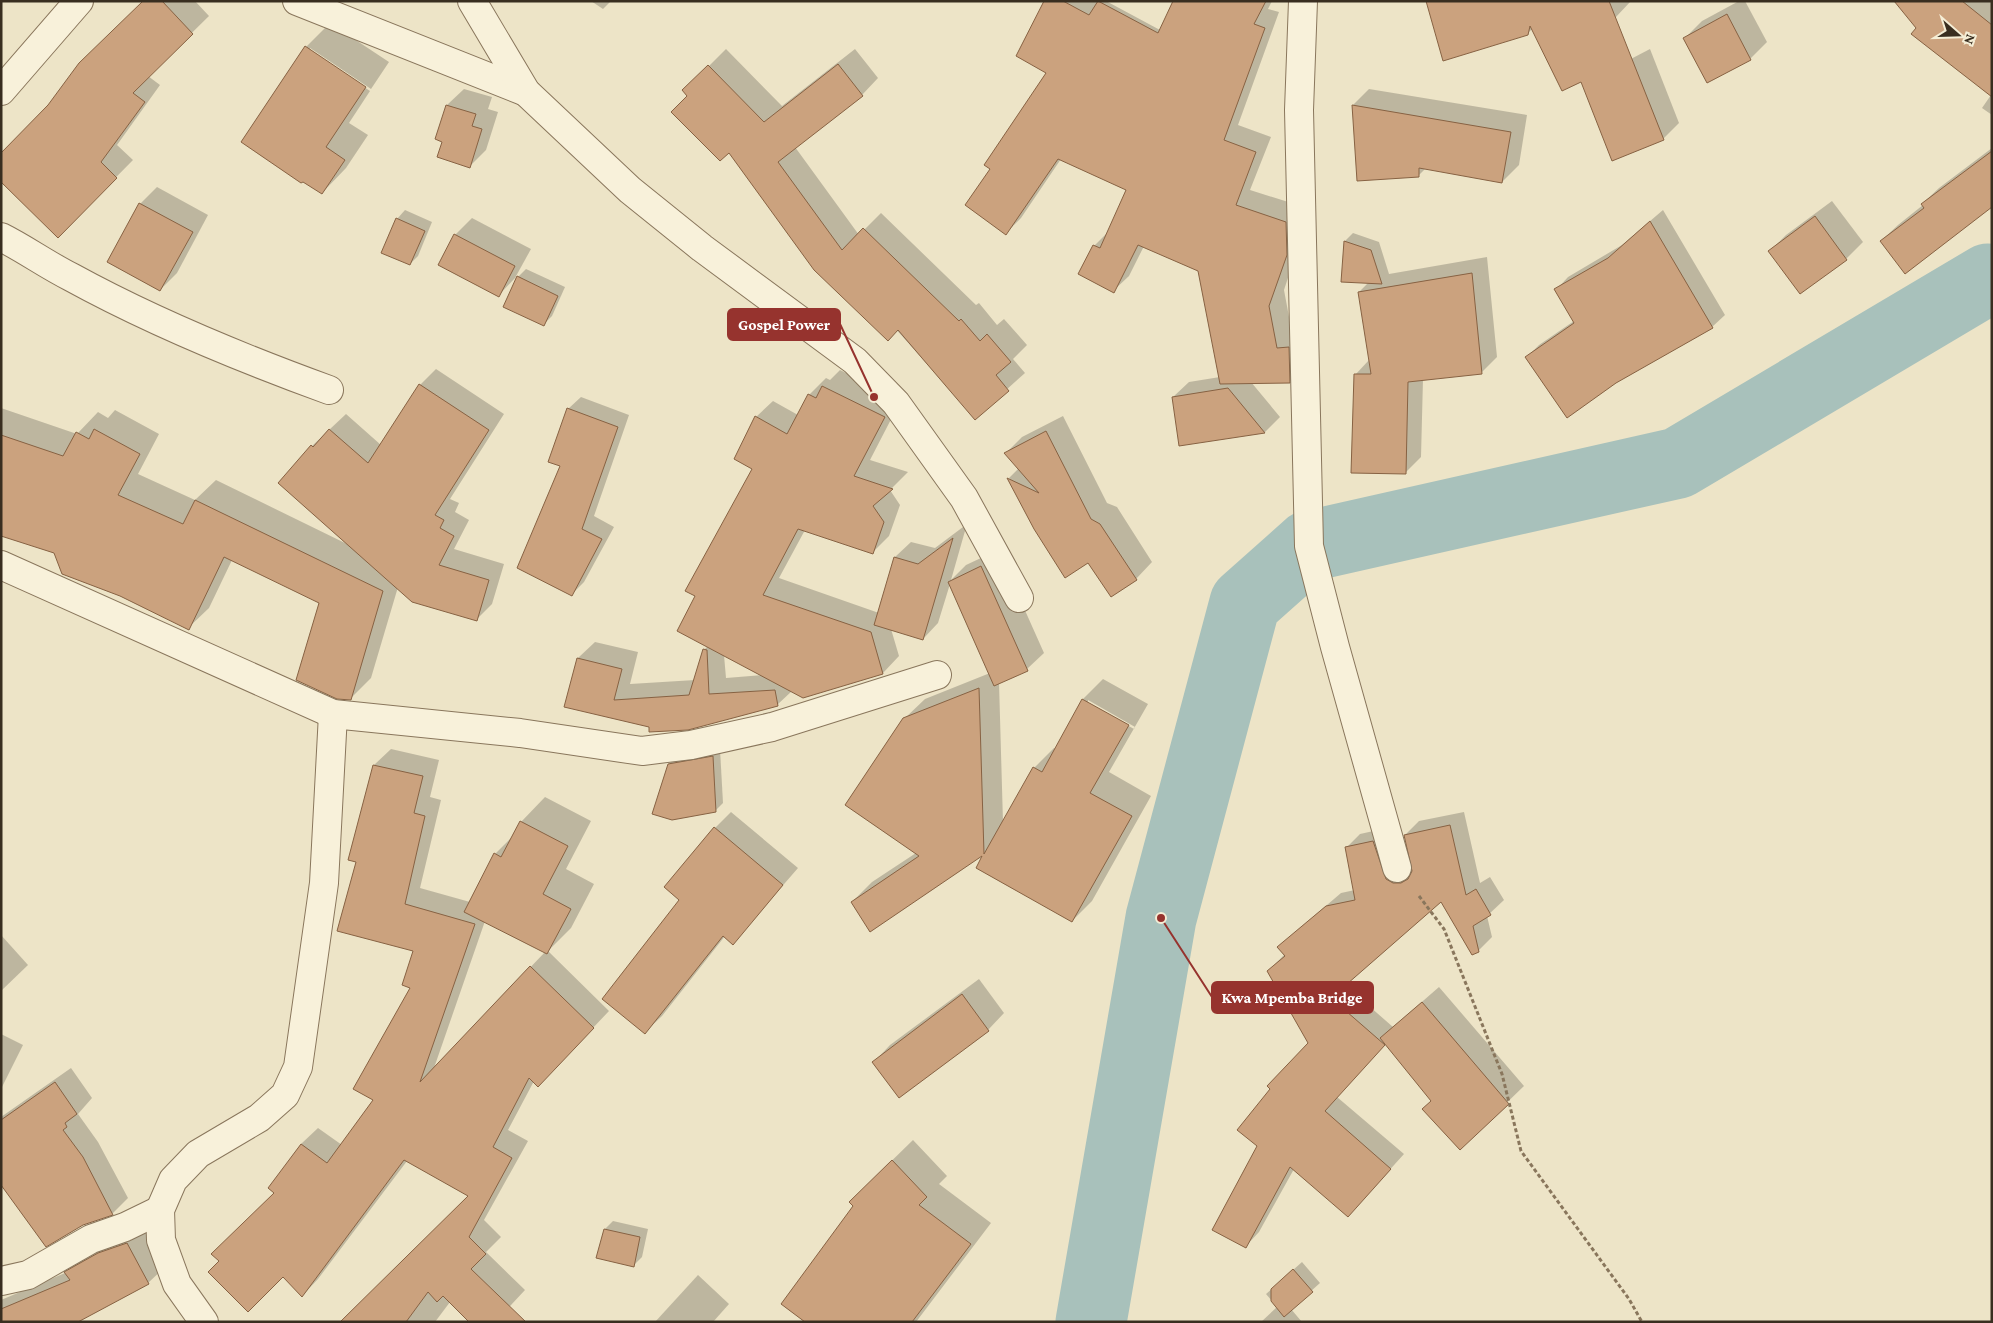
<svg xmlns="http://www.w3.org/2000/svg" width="1993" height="1323" font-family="'Crimson Pro',serif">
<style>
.shadow{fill:#0003;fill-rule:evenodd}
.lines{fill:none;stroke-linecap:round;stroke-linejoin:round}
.river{stroke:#a8c1bb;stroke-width:71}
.building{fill:#cba27e;stroke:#876243}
.minor-casing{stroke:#89765c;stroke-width:30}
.path{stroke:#89765c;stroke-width:3;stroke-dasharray:4 2.5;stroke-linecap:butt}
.minor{stroke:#f8f1da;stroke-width:28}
.leader{fill:none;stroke:#96332e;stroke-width:2}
.callout-dot{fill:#96332e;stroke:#f5eed6;stroke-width:2}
.callout{fill:#96332e;stroke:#96332e;stroke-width:2}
.callout-label{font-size:16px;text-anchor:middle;font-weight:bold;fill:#fff}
</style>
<rect width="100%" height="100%" fill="#ede4c7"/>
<g class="shadow">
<path d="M144,1H195L209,16L148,76L160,85L117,145L133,160L58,236L49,106Z"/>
<path d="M591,1H611L603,9Z"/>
<path d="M1046,1H1106L1160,30L1175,1H1272L1268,9L1279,12L1238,125L1271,137L1250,190L1301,206V238L1284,290L1292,333L1304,367L1289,382H1251L1280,417L1265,432L1180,445L1173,397L1189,382L1220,377L1199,271L1144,246L1129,276L1113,291L1094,246L1108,232L1128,189L1061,159L1021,218L1006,233L992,169L1048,72Z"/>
<path d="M1427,1H1631L1615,18L1532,29L1527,34Z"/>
<path d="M1739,1H1745L1767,42L1750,59L1685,38L1702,21Z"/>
<path d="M1896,1H1992V115L1982,108L1991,95L1918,28Z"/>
<path d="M330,23L389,62L371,89L310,48V51L370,91L349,123L368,135L346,168L322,193L306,47Z"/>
<path d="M726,49L782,106L855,49L878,78L862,95L795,147L859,235L881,213L976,305L979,303L997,325L1004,319L1027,345L1013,359L1025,373L975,418L684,91Z"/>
<path d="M1650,49L1679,123L1663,139L1602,74Z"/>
<path d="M464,89L492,97L488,109L498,112L486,150L470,166L443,141L437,139L447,105Z"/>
<path d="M1369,89L1527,115L1519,165L1502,182L1426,168L1419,175L1353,105Z"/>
<path d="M1992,148V206L1881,241L1898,225L1923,205L1922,204L1939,188Z"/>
<path d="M157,187L208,215L177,273L160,290L108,261L140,204Z"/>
<path d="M1832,201L1863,242L1846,259L1800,293L1770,251L1786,235Z"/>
<path d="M405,210L432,222L418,256L410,264L397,219Z"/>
<path d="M1663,210L1725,315L1712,327L1615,382L1527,357L1539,345L1574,321L1556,290L1568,277L1622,245Z"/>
<path d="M472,218L531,249L515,278L499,295L455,235Z"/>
<path d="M1353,233L1379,242L1389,274L1487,257L1497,357L1481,373L1423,379L1421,457L1405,473L1355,375L1370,359L1359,292L1369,282L1342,281L1345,241Z"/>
<path d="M526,269L565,287L552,316L544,324L518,277Z"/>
<path d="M436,369L504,414L450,499L459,503L455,512L469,520L454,549L504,564L492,604L476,620L398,587L371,678L350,699L321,603L232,560L209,608L188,628L55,552L1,534V408L77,434L98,412L108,418L115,410L159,434L138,474L195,500L216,480L347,544L279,483L312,446L346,414L381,445L420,385Z"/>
<path d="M840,370L901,400L870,460L908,472L890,490L900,505L889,536L873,552L805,530L779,578L879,613L895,557L911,542L935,548L967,524L951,580L966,565L998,550L1044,653L1027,669L999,682L1003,822L1034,768L1054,748L1056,749L1083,699L1103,679L1148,704L1109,772L1151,796L1092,901L1072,921L986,852L870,930L852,902L872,882L916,853L904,719L925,699L990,673L950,584L938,623L923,639L891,629L899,656L883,673L792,691L777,705L650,726L565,706L578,658L595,642L638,652L630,684L695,680L704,650L708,646L697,596L753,468L756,417L773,401L798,415L809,395L826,378L830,380ZM724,655L763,675L726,678ZM1088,700L1135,727L1134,729L1088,703Z"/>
<path d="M581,397L629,415L594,516L614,527L584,582L572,594L562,465L568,409Z"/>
<path d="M1063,416L1107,503L1117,507L1152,562L1136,579L1089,561L1035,528L1009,478L1019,468L1006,453L1022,437Z"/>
<path d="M391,749L439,760L430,797L441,800L420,888L470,902L495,854L513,836L521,822L545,797L591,821L566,869L594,884L571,928L548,951L609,1011L554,1069L534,1081L508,1130L528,1141L484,1220L501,1237L486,1252L525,1290L495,1322L450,1302L435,1322H342L470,1196L407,1161L318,1279L302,1296L283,1275L220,1261L276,1192L270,1188L301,1144L318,1128L342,1145L375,1100L412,987L415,951L358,861L374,765ZM485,921L545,952L434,1068Z"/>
<path d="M720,749L723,803L715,811L669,764L677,756Z"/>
<path d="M731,812L798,868L733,943L725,936L662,1016L645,1032L681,899L715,828Z"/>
<path d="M1464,812L1480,883L1490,877L1504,900L1487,916L1492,937L1478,951L1442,900L1345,985L1393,1027L1439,987L1524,1086L1460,1148L1433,1100L1386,1043L1337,1097L1404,1154L1348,1216L1294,1169L1259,1232L1246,1246L1258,1146L1309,1043L1268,971L1285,954L1293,934L1341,893L1355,890L1346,848L1360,834L1387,828L1407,870H1413L1405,835L1419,821Z"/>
<path d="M1,935L28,965L1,991Z"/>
<path d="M979,979L1004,1013L988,1030L874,1062L890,1045Z"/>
<path d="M1,1034L23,1045L1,1089Z"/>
<path d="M71,1068L92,1098L78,1114L98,1142L128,1198L112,1214L1,1183V1117Z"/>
<path d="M913,1140L947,1176L939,1184L991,1223L916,1322H807L855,1206L871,1181Z"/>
<path d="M613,1221L648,1229L642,1257L633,1266L605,1229Z"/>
<path d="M144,1227L165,1267L148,1283L1,1322V1300L65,1273L82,1256Z"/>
<path d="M1302,1262L1320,1283L1291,1309L1302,1322H1261L1277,1307L1266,1294Z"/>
<path d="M698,1275L729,1304L713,1322H655Z"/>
</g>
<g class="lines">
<path class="river" d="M1091,1322L1161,918L1245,603L1309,546L1678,463L1988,279L1992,280"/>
</g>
<g class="building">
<path d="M143,1H162L193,34L133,93L145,102L101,162L117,178L58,238L1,182V153L48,105L79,63Z"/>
<path d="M1044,1H1063L1089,15L1098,1L1158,33L1173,1H1266L1254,24L1265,28L1224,140L1256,152L1236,205L1286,222L1287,255L1269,306L1277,348L1289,347L1290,383L1220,384L1198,271L1138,245L1114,293L1078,274L1093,245L1100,248L1126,190L1058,159L1006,235L965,205L990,169L984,165L1046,73L1016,56Z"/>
<path d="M1426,1H1609L1664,140L1612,161L1581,82L1562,91L1530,26L1528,35L1443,61Z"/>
<path d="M1894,1H1962L1992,25V97L1911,34L1916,28Z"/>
<path d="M1727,14L1751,60L1707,83L1683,38Z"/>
<path d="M305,46L366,87L326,147L345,160L322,194L303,182L301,183L241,142Z"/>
<path d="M838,64L863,96L778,162L842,250L863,228L959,321L961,319L980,341L987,334L1011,362L996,375L1009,391L975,420L898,330L888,341L814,270L729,153L720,161L671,112L687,96L682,90L708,65L764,122Z"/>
<path d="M446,105L476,114L472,126L482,129L470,168L437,157L442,142L435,139Z"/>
<path d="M1352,105L1511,132L1502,183L1419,168V177L1357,181Z"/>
<path d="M1992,151V207L1905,274L1880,241L1924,208L1921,204Z"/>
<path d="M139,203L193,232L160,291L107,262Z"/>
<path d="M1815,216L1847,260L1800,294L1768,251Z"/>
<path d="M396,218L425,231L410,265L381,253Z"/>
<path d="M1650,221L1713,328L1616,383L1567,418L1525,357L1574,323L1554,289L1608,258Z"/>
<path d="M454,234L515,266L499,297L438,265Z"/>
<path d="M1344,241L1371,250L1382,284L1341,282Z"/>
<path d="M1472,273L1482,374L1408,382L1406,474L1351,473L1354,374H1371L1358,292Z"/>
<path d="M517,276L558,296L544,326L503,307Z"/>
<path d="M419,384L489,430L435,515L444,520L440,528L454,536L439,565L489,580L477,621L412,602L278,483L311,445L313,447L329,429L368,463Z"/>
<path d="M822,386L885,417L854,476L893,489L873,506L884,522L873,554L798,529L763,595L871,632L883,674L803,698L677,631L695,596L685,591L752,469L734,459L755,416L787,434L808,394L816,398Z"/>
<path d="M1228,388L1265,433L1179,446L1172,397Z"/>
<path d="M567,408L618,427L582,529L602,539L572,596L517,568L560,466L548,462Z"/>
<path d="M94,429L140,454L118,495L183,524L195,500L383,591L351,700L337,699L296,680L319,603L224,557L189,630L120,596L62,574L54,553L1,536V435L63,456L76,432L89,439Z"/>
<path d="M1046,431L1091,519L1100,524L1137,580L1111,597L1088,563L1065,578L1034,529L1007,478L1039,493L1004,453Z"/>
<path d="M953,538L923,640L874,625L894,557L918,564Z"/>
<path d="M981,566L1028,671L994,686L948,582Z"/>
<path d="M703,649L707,650L709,694L775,690L778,706L688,730L649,732V727L564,707L577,658L622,669L614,700L689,695Z"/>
<path d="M979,688L984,854L1033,767L1042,772L1082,699L1129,725L1090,793L1132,816L1072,922L976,868L982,856L870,932L851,902L919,856L845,805L903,718Z"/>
<path d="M713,756L716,812L672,820L652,814L668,764Z"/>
<path d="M373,765L423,776L414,813L425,816L405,904L475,924L420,1082L530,966L594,1028L538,1087L529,1078L493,1147L512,1158L469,1237L486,1254L471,1269L526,1322H469L443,1296L437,1302L428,1292L406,1322H340L468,1196L404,1160L302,1297L283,1277L248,1312L208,1272L219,1261L211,1254L274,1193L268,1188L301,1144L327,1163L373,1100L353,1089L410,988L402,985L413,951L337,931L356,862L348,860Z"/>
<path d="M520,821L568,846L543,894L571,909L547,954L464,912L494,853L501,857Z"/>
<path d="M1450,825L1466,895L1476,889L1491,915L1473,926L1479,952L1472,955L1441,902L1331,998L1385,1045L1325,1111L1391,1169L1348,1217L1290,1167L1246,1248L1212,1230L1257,1146L1237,1130L1270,1089L1267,1086L1308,1043L1267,971L1285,956L1277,947L1326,906L1355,900L1345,847L1373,841L1386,879L1393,883H1401L1408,879L1412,871L1404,835Z"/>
<path d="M714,827L783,885L733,945L723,936L645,1034L602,999L679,900L664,887Z"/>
<path d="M962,994L989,1031L899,1098L872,1062Z"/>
<path d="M1422,1002L1509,1104L1460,1150L1422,1109L1431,1101L1380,1038Z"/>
<path d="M55,1082L77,1114L65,1123L67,1127L63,1130L83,1157L113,1215L83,1225L46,1247L1,1185V1120Z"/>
<path d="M892,1160L927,1197L919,1205L971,1244L912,1322H805L781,1304L853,1206L849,1202Z"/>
<path d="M604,1229L640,1237L634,1267L596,1258Z"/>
<path d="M127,1243L149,1284L78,1322H1V1309L70,1280L64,1272L98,1253Z"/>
<path d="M1293,1269L1313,1292L1284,1317L1271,1301V1289Z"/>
</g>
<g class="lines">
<g class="minor-casing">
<g id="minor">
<path d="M297,1L526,92"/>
<path d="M472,1L526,92L630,190L702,248L855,361L896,403L964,498L1019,598"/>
<path d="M1303,1L1299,110L1309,546L1335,647L1397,868"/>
<path d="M1,91L79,1"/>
<path d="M1,237C25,249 47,265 71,277C153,322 241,358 329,390"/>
<path d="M1,565L333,714L520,733L642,751L691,745L772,727L937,675"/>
<path d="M1,1281L28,1275L91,1239L125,1227L160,1210"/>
<path d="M204,1322L177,1284L161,1240L160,1210L173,1180L198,1154L259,1118L285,1095L298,1067L324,883L333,714"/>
</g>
</g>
<path class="path" d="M1419,896L1444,929L1502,1074L1521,1151L1629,1299L1642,1322"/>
<use href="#minor" class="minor"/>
</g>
<path class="leader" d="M874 397L840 324M1161 918L1212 997"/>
<g class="callout-dot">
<circle cx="874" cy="397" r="5"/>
<circle cx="1161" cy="918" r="5"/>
</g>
<g class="callout">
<rect x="728" y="309" width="112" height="31" rx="5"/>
<rect x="1212" y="982" width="161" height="31" rx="5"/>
</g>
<g class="callout-label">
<text x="784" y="330">Gospel Power</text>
<text x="1292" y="1003">Kwa Mpemba Bridge</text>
</g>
<rect width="1993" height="1323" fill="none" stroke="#392e20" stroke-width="5"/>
<g transform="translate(1958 35) rotate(110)" stroke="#f5eed6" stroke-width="4" paint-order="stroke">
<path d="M0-4L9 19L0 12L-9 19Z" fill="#392e20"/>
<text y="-8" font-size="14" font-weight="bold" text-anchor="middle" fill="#392e20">N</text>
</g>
</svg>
